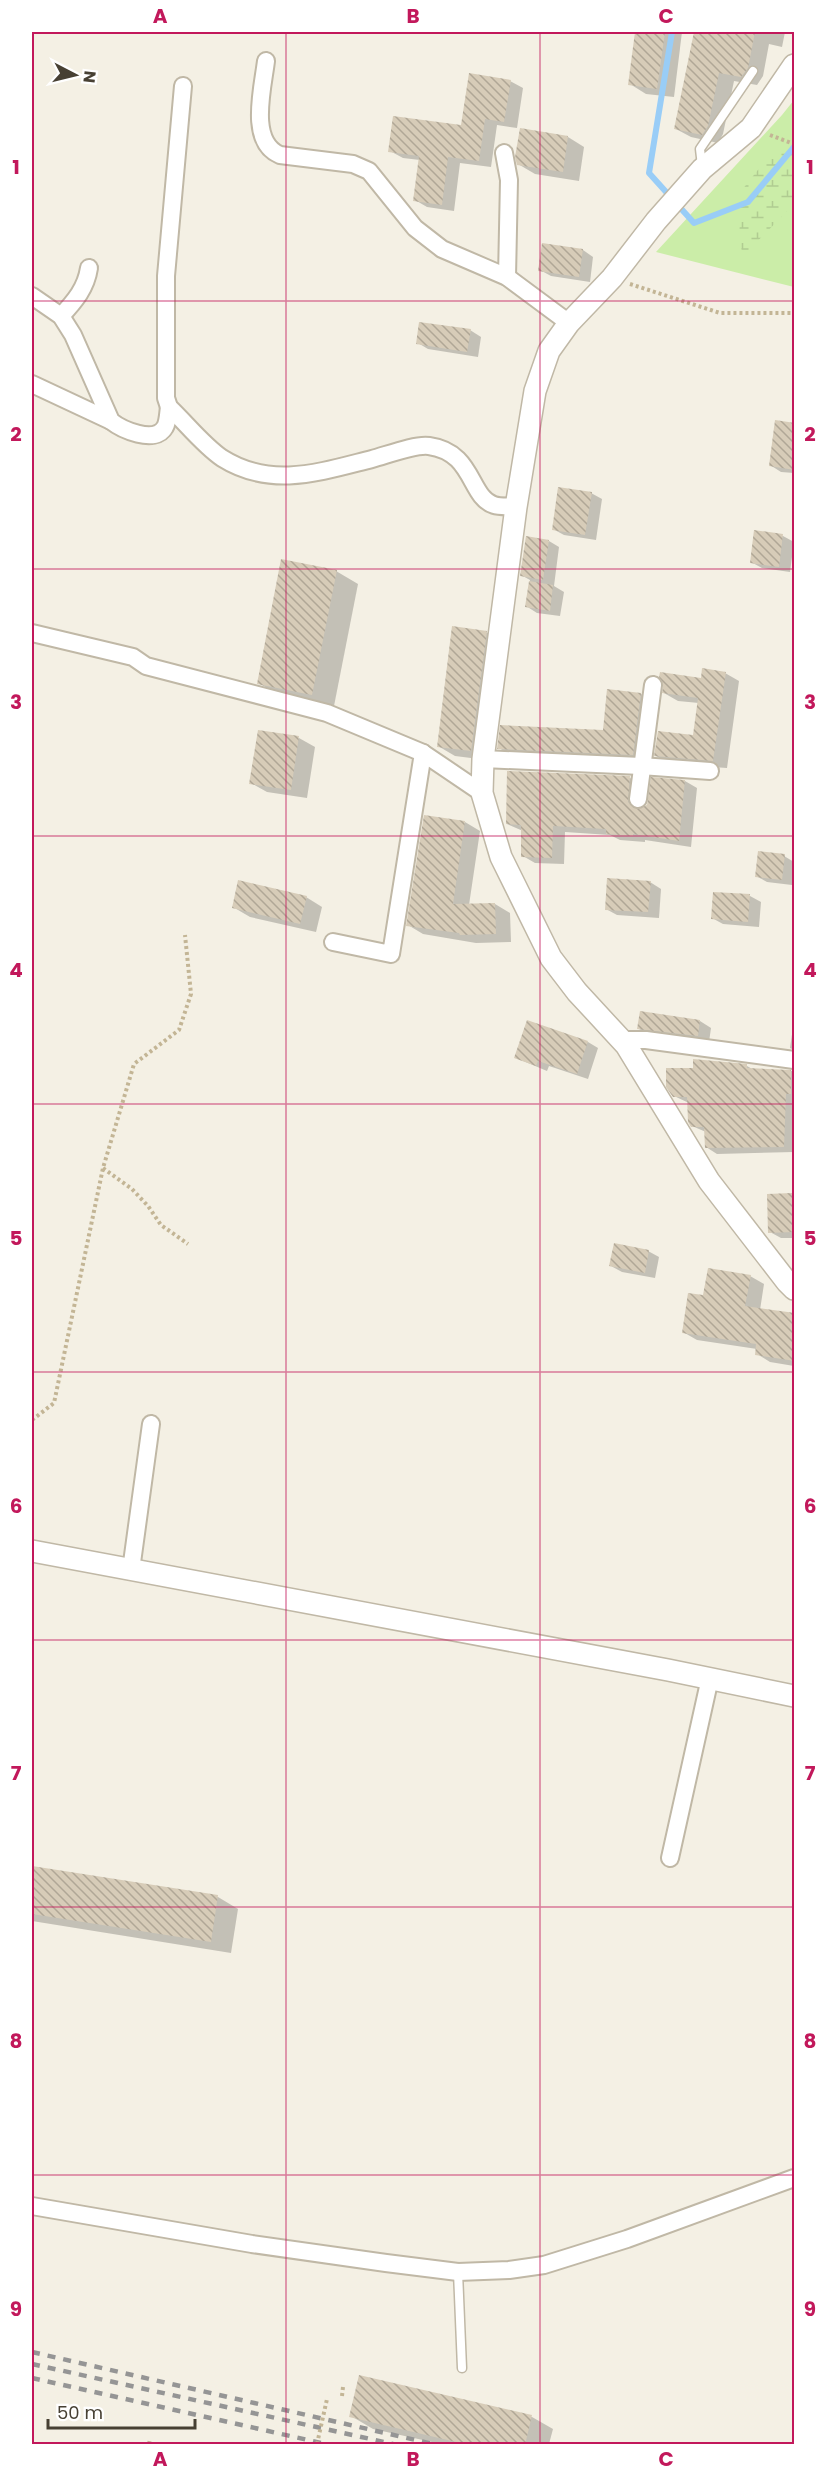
<svg xmlns="http://www.w3.org/2000/svg" width="826" height="2476" font-family="Poppins,sans-serif">
<style>
.green{fill:#cbeda8}
.wetland{fill:url(#wetland-marsh)}
.shadow{fill:#0003}
.lines{fill:none;stroke-linecap:round;stroke-linejoin:round}
.stream{stroke:#99cdf7;stroke-width:6}
.building{fill:url(#building-back-hatch)}
.service-casing{stroke:#c0b8a6;stroke-width:11}
.minor-casing{stroke:#c0b8a6;stroke-width:20}
.tertiary-casing{stroke:#c0b8a6;stroke-width:24}
.path{stroke:#c3b595;stroke-width:4;stroke-dasharray:3 3;stroke-linecap:butt}
.service{stroke:#fff;stroke-width:8}
.minor{stroke:#fff;stroke-width:16}
.tertiary{stroke:#fff;stroke-width:21}
.rail{stroke:#959595;stroke-width:4.5;stroke-dasharray:8 8;stroke-linecap:butt}
.path-bridge{stroke:#c3b595;stroke-width:4;stroke-dasharray:3 3;stroke-linecap:butt}
.grid{fill:none;stroke:#c2185b;stroke-width:1.5;stroke-opacity:0.55}
.neatline{fill:none;stroke:#c2185b;stroke-width:2}
.grid-label{font-size:20px;text-anchor:middle;font-weight:bold;fill:#c2185b}
</style>
<defs>
<pattern id="wetland-marsh" width="20" height="14" patternUnits="userSpaceOnUse" patternTransform="scale(1.5)"><rect width="20" height="14" fill="#cbeda8"/><path d="M1 5h8M5 5V1M11 12h8M15 12V8" fill="none" stroke="#b0cc91"/></pattern>
<pattern id="building-back-hatch" width="6" height="6" patternUnits="userSpaceOnUse" patternTransform="scale(1.5)"><rect width="6" height="6" fill="#d7ccb8"/><path d="M-1 5l2 2M0 0l6 6M5-1l2 2" fill="none" stroke="#b0a796"/></pattern>
</defs>
<rect width="100%" height="100%" fill="#f4f0e4"/>
<path class="green" d="M794,100V287L656,252L782,115Z"/>
<path class="wetland" d="M776,147L794,155V204L743,256L739,238L742,190Z"/>
<g class="shadow">
<path d="M636,32H682L674,97L646,94L630,84Z"/>
<path d="M695,32H785L782,47L769,44L763,76L757,85L734,81L723,134L718,143L691,137L676,129Z"/>
<path d="M510,81L523,88L517,128L497,125L491,167L460,163L454,211L427,207L415,200L420,160L403,158L390,151L462,127Z"/>
<path d="M521,130L568,137L584,147L579,181L535,174L518,164Z"/>
<path d="M583,250L593,257L590,282L551,276L540,270Z"/>
<path d="M470,330L481,337L478,357L428,349L418,343Z"/>
<path d="M794,424V473L781,472L770,465Z"/>
<path d="M591,493L602,499L596,540L564,535L553,529Z"/>
<path d="M755,532L783,536L794,542L790,572L762,568L751,562Z"/>
<path d="M549,541L559,547L554,586L564,592L560,616L537,613L526,606L530,580L521,575Z"/>
<path d="M336,571L358,584L334,706L280,695L258,683Z"/>
<path d="M486,632L503,642L487,760L455,756L438,746Z"/>
<path d="M725,673L739,681L727,768L670,764L656,756L694,737L699,703L678,701L664,693Z"/>
<path d="M608,691L641,694L652,700L644,760L509,754L499,748L604,731Z"/>
<path d="M299,738L315,747L307,798L267,792L251,783Z"/>
<path d="M509,772L630,778L642,785L640,810L685,781L697,788L691,847L645,840V842L620,840L610,835L565,832L564,864L535,863L523,856V831L507,824Z"/>
<path d="M465,822L480,831L469,905L495,904L510,913L511,942L476,943L423,934L408,925Z"/>
<path d="M784,856L794,862L792,885L767,882L756,876Z"/>
<path d="M650,882L661,889L659,918L617,915L606,909Z"/>
<path d="M714,893L750,896L761,902L759,927L723,924L712,918Z"/>
<path d="M306,897L322,907L316,932L250,917L233,907Z"/>
<path d="M641,1013L700,1021L711,1028L709,1042L650,1035L639,1029Z"/>
<path d="M794,1021V1050L790,1048Z"/>
<path d="M588,1042L598,1048L588,1079L549,1066L547,1071L516,1058Z"/>
<path d="M747,1066L754,1070L794,1071V1152L717,1154L706,1147V1132L692,1126L689,1103L674,1096Z"/>
<path d="M791,1195L794,1197V1238H781L770,1232Z"/>
<path d="M648,1251L659,1257L655,1278L622,1272L611,1266Z"/>
<path d="M750,1276L764,1284L760,1310L794,1314V1366L770,1362L757,1354V1349L697,1340L683,1332L704,1297Z"/>
<path d="M32,1867L218,1897L238,1909L231,1953L32,1921Z"/>
<path d="M351,2416L532,2417L553,2429L549,2444H441L373,2429Z"/>
</g>
<g class="lines">
<path class="stream" d="M672,32L649,173L694,223L748,202L794,147"/>
</g>
<g class="building">
<path d="M635,32H665L657,89L628,85Z"/>
<path d="M694,32H755L748,68L741,77L719,73L708,126L702,135L674,129Z"/>
<path d="M469,73L511,80L504,122L485,119L479,161L448,157L442,205L413,201L419,156L388,152L393,116L461,125Z"/>
<path d="M520,128L568,136L563,172L517,165L515,157Z"/>
<path d="M542,243L583,249L579,277L538,271Z"/>
<path d="M419,322L471,329L467,352L416,344Z"/>
<path d="M775,420L795,423V470L769,466Z"/>
<path d="M558,487L592,492L585,535L552,530Z"/>
<path d="M754,530L783,534L779,567L750,563Z"/>
<path d="M526,536L549,540L543,580L520,576Z"/>
<path d="M281,559L337,570L312,695L257,684Z"/>
<path d="M529,581L553,585L550,611L525,607Z"/>
<path d="M452,626L487,631L471,751L437,747Z"/>
<path d="M702,668L726,672L713,761L654,756L658,731L693,735L698,698L662,693L663,686L659,677L660,672L701,678Z"/>
<path d="M607,689L641,693L633,755L497,749L500,725L603,730Z"/>
<path d="M258,730L299,736L291,790L249,784Z"/>
<path d="M507,771L630,776L628,802L637,809L647,805L651,777L685,780L679,841L633,834V836L606,834V829L553,826L552,858L521,857V825L506,824Z"/>
<path d="M424,815L465,821L453,904L495,903L496,934L460,935L459,933L406,926Z"/>
<path d="M758,851L785,854L782,880L755,877Z"/>
<path d="M607,878L651,881L648,912L605,910Z"/>
<path d="M238,880L307,896L300,924L232,908Z"/>
<path d="M713,892L750,894L748,922L711,919Z"/>
<path d="M640,1011L700,1020L698,1036L637,1029Z"/>
<path d="M527,1020L588,1041L577,1074L538,1061L536,1066L514,1058Z"/>
<path d="M693,1059L747,1064V1068L791,1070V1094H786L784,1147L705,1148L704,1127H691L688,1122L687,1097H673L666,1087V1068H693Z"/>
<path d="M792,1193L793,1232L768,1233L767,1194Z"/>
<path d="M614,1243L649,1250L645,1273L609,1266Z"/>
<path d="M708,1268L751,1275L745,1306L795,1313V1361L755,1355L756,1344L682,1333L688,1293L703,1295Z"/>
<path d="M32,1866L218,1895L211,1942L32,1914Z"/>
<path d="M359,2375L532,2415L525,2445H469L349,2417Z"/>
</g>
<g class="lines">
<g class="service-casing">
<g id="service">
<path d="M702,166L700,149L753,71"/>
<path d="M458,2272L462,2368"/>
</g>
</g>
<g class="minor-casing">
<g id="minor">
<path d="M266,61C263,87 248,142 280,155L353,164L369,171L415,228L442,249L507,277L569,323"/>
<path d="M183,86L166,276V398L169,407C186,423 203,445 222,458C271,489 320,472 372,459C387,455 415,444 429,446C474,452 469,497 494,505C500,507 509,506 516,507"/>
<path d="M504,153L509,180L507,277"/>
<path d="M32,296L61,316L73,335L111,421C121,429 155,445 165,427C168,422 168,413 169,407"/>
<path d="M61,316C75,301 86,288 89,268"/>
<path d="M32,384L111,421"/>
<path d="M32,633L133,657L146,666L327,713L423,753L482,793"/>
<path d="M483,759L641,766L710,771"/>
<path d="M638,799L653,685"/>
<path d="M333,942L391,954L423,753"/>
<path d="M621,1040H646L794,1060"/>
<path d="M131,1570L151,1424"/>
<path d="M670,1858L710,1678"/>
<path d="M32,2206L252,2244L386,2263L458,2272L509,2270L544,2265L627,2239L794,2178"/>
</g>
</g>
<g class="tertiary-casing">
<g id="tertiary">
<path d="M794,65L751,128L702,169L656,221L612,278L569,323L549,351L535,391L516,507L483,759L482,793L501,857L551,958L577,992L626,1045L709,1181L787,1282L794,1289"/>
<path d="M32,1551L668,1670L794,1696"/>
</g>
</g>
<g class="path">
<path d="M770,135L794,144"/>
<path d="M630,284L720,313H794"/>
<path d="M103,1168L132,1189L148,1206L161,1225L188,1244"/>
<path d="M32,1420L54,1403L103,1168L134,1064L179,1030L191,994L185,935"/>
<path d="M342,2396L343,2387"/>
<path d="M149,2444L150,2439"/>
</g>
<use href="#service" class="service"/>
<use href="#minor" class="minor"/>
<use href="#tertiary" class="tertiary"/>
<g class="rail">
<path d="M32,2352L433,2444"/>
<path d="M32,2364L393,2444"/>
<path d="M32,2378L326,2444"/>
</g>
<path class="path-bridge" d="M317,2444L327,2399"/>
</g>
<path class="grid" d="M286,32V2444M540,32V2444M32,301H794M32,569H794M32,836H794M32,1104H794M32,1372H794M32,1640H794M32,1907H794M32,2175H794"/>
<rect width="826" height="2476" fill="none" stroke="#ffffff" stroke-width="66"/>
<g transform="translate(75 75) rotate(97)" stroke="#ffffff" stroke-width="4.5" paint-order="stroke">
<path d="M0-4.5L10 22L0 15L-10 22Z" fill="#474033"/>
<text y="-9" font-size="16" font-weight="bold" text-anchor="middle" fill="#474033">N</text>
</g>
<path d="M48 2419v9h147v-9" fill="none" stroke="#474033" stroke-width="3"/>
<text x="57" y="2419" font-size="18" fill="#474033" stroke="#ffffff" stroke-width="4.5" paint-order="stroke">50 m</text>
<rect x="33" y="33" width="760" height="2410" class="neatline"/>
<g class="grid-label">
<text x="160" y="23">A</text>
<text x="413" y="23">B</text>
<text x="666" y="23">C</text>
<text x="16" y="174">1</text>
<text x="810" y="174">1</text>
<text x="16" y="441">2</text>
<text x="810" y="441">2</text>
<text x="16" y="709">3</text>
<text x="810" y="709">3</text>
<text x="16" y="977">4</text>
<text x="810" y="977">4</text>
<text x="16" y="1245">5</text>
<text x="810" y="1245">5</text>
<text x="16" y="1513">6</text>
<text x="810" y="1513">6</text>
<text x="16" y="1780">7</text>
<text x="810" y="1780">7</text>
<text x="16" y="2048">8</text>
<text x="810" y="2048">8</text>
<text x="16" y="2316">9</text>
<text x="810" y="2316">9</text>
<text x="160" y="2466">A</text>
<text x="413" y="2466">B</text>
<text x="666" y="2466">C</text>
</g>
</svg>
